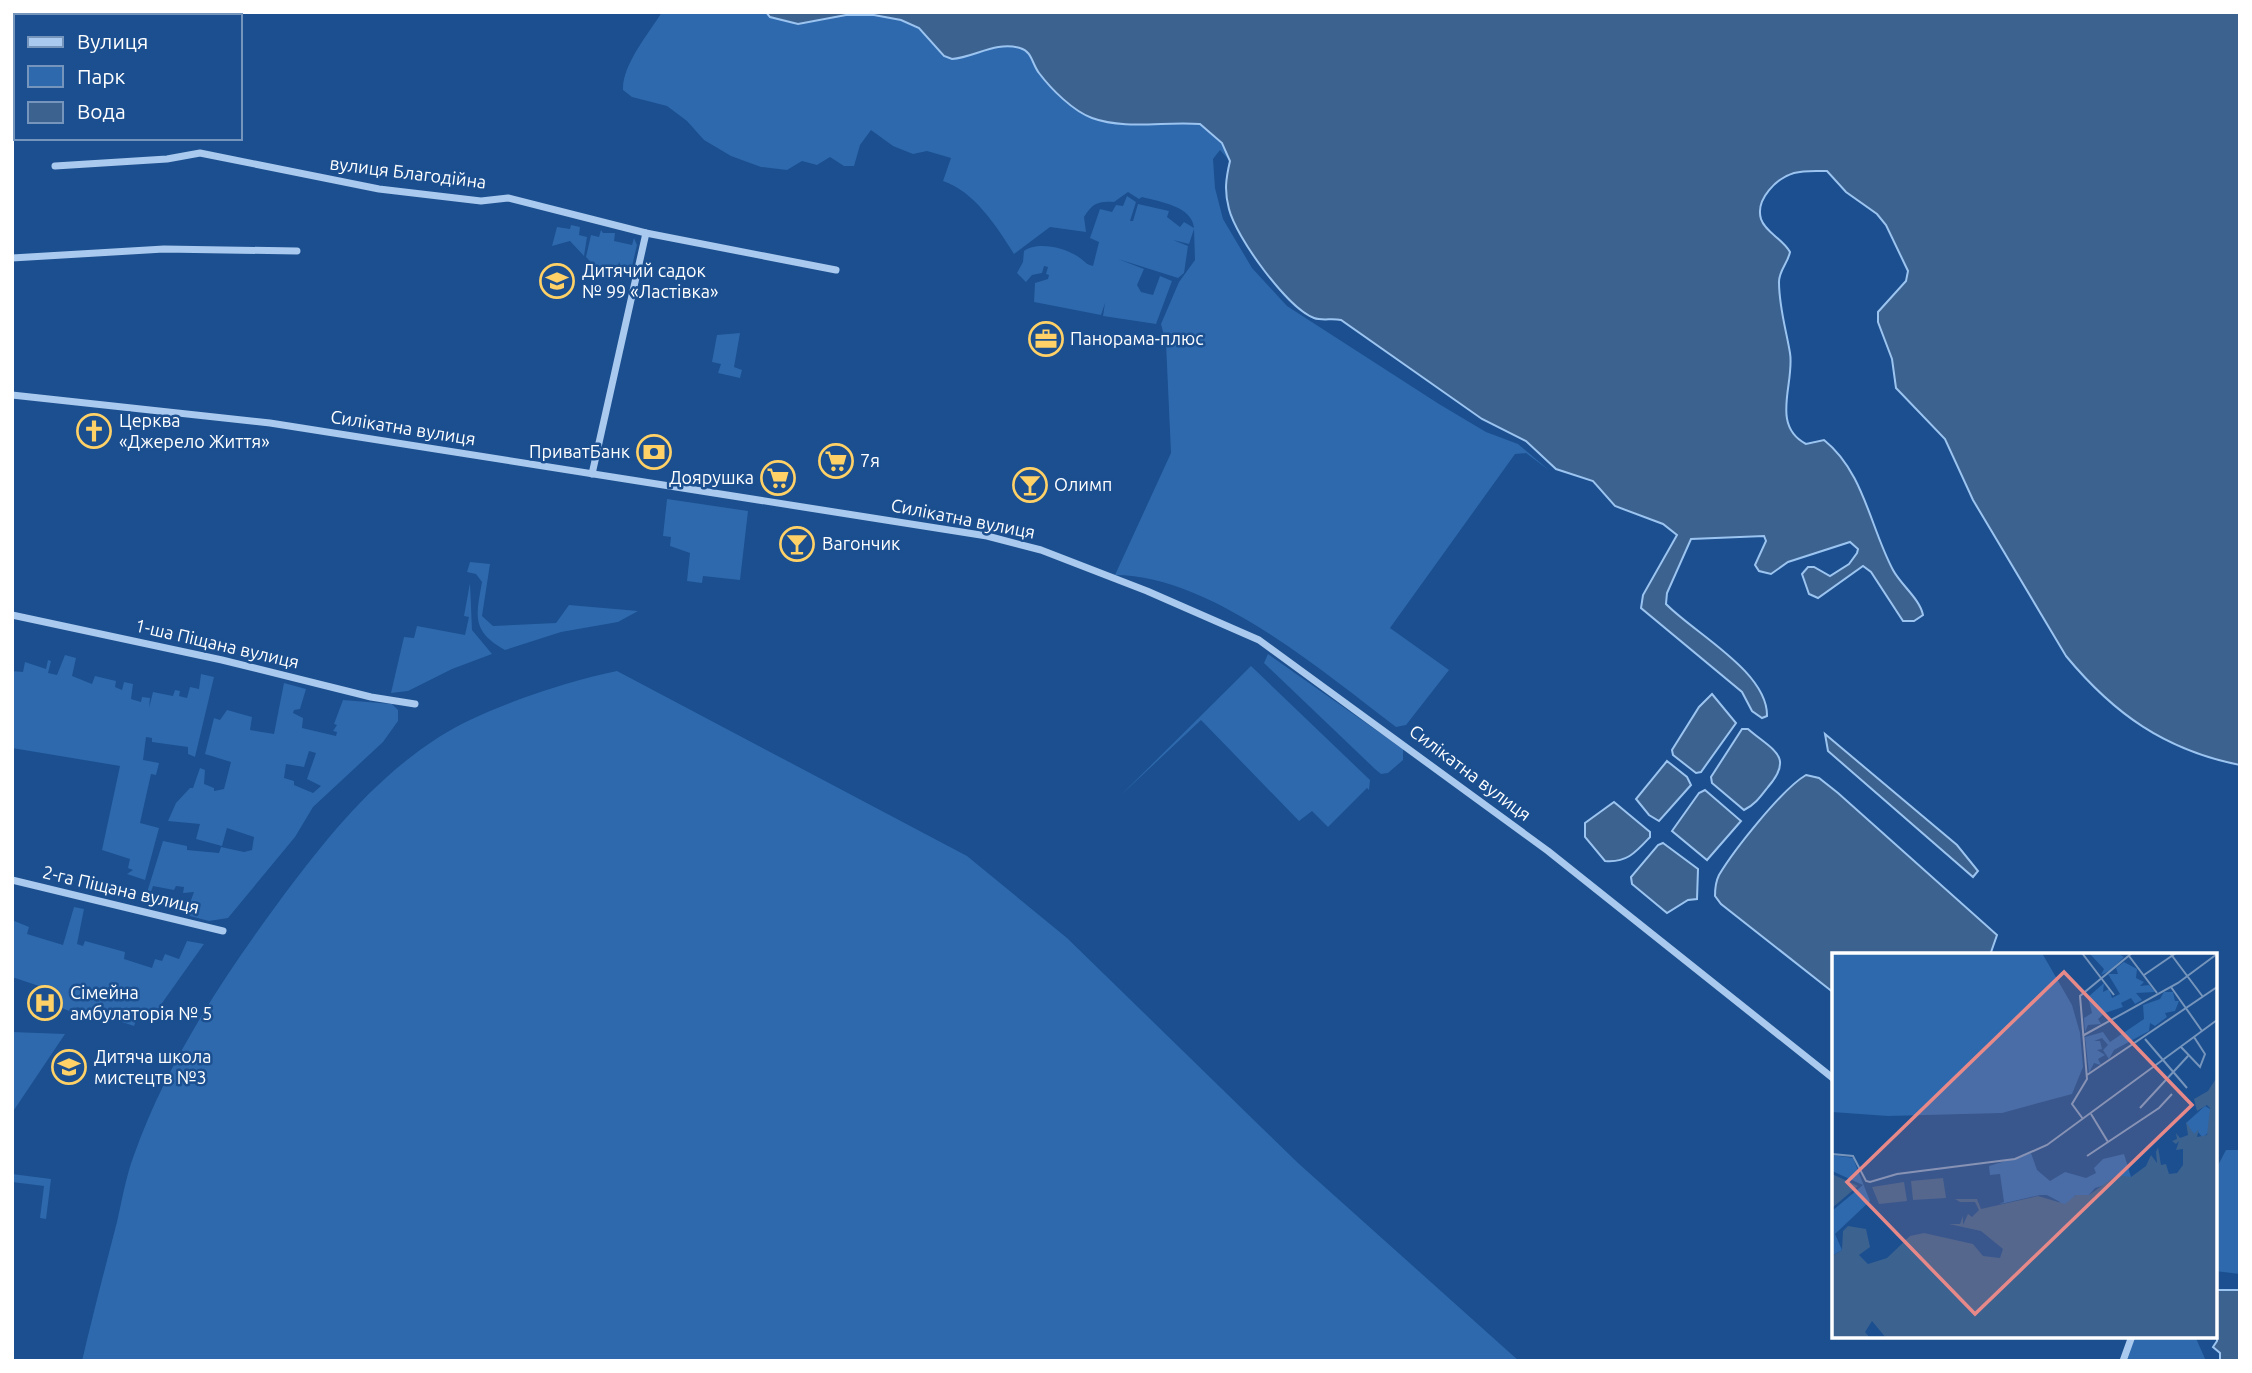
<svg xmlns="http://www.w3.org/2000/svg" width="2252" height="1373" font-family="Ubuntu,sans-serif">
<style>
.green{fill:#2e69ad;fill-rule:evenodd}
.water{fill:#3c6290;stroke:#9cc4f0;stroke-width:2}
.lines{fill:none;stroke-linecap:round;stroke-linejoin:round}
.minor{stroke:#a9c9ee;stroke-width:7}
.labels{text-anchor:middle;stroke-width:5;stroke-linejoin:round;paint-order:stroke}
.street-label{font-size:18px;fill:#fff;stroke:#1b4f8f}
.poi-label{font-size:18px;fill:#fff;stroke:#1b4f8f;text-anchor:start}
.inset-road{fill:none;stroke:#7695bc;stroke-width:2}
.view{fill:#e88989;fill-opacity:0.15;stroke:#e88989;stroke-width:3.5}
.inset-edge{fill:none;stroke:#fff;stroke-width:3.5}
</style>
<rect width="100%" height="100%" fill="#1b4f8f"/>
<g class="green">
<path d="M662,12H766L770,17L819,21L846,15H874L901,20L919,28L944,55L952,59C975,57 996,41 1020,48C1032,51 1037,71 1046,81C1059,94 1074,111 1092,118C1119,128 1193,125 1221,120L1230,161L1220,150L1213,159L1215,188L1223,219L1252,268L1287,306L1439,404L1486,432L1518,444L1550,471L1526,453L1515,454L1390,628L1449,670L1406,725L1396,727C1322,671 1210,575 1115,575L1171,453L1166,343L1161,324L1179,282L1195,260L1194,229L1189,244L1173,240L1188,246L1184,273L1178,278L1118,259L1144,269L1137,285L1141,292L1153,295L1160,276L1172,281L1156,324L1103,316L1105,303L1101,315L1034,302L1035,283L1048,279L1049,275L1046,274L1048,267L1044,266L1042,273L1032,275L1026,282L1017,273L1023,262L1024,251C1036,241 1066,247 1080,258C1086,262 1085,264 1093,266L1099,242L1090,238L1100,209L1112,212L1116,205L1123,206L1127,196L1136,202L1130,221H1133L1138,204L1169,211L1167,217L1180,227L1184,222L1194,228C1192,206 1160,202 1142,197L1139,199L1128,192L1114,202C1098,201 1093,203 1084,217L1086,232L1050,227L1014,254C997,227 974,191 943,181L951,158L927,151L913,154L893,146L871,130L860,145L854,166H844L830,157L817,165L802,161L787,170L761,167L731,156L704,140L687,121L667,106L632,97L623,90C622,65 649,33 662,12Z"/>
<path d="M571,225L580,227L579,235L587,237L584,256L570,241L552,246L557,227L570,229Z"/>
<path d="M601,230L603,233H615L614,241L632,245L634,238L637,245L630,275L624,274L619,262L618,267L622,273L617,268L604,276L586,257L591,235L599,237Z"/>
<path d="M740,333L734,367L742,370L740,378L718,373L721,364L712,362L717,335Z"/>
<path d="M667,499L748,511L740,580L703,576L702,583L687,581L690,553L670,546L671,537L663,536Z"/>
<path d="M470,562L490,564L482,616L493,626L556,623L569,605L638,611L618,622L561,632L505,650C471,631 476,616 482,582L476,574L467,572Z"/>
<path d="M470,583L472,630L492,654L452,669L408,691L391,693L404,637L414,638L417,626L465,635L469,617L464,616Z"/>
<path d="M1268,654L1403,749V760L1388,773L1381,774L1375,769L1264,663Z"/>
<path d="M65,655L76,658L72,676L92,684L95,676L116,681L115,687L122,690L124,682L133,684L131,699L141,702L142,697L150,698L149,708L153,692L173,696L175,690L180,691L179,696L187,698L190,687L199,689L201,674L214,677L195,757L188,754V747L152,742V738L146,737L143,760L159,763L156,775L151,774L140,823L159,828L145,880L127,874L133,870L128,868L130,859L102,850L120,766L12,748V671L23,672L25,662L46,669L48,660L51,661L48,673L57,675Z"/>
<path d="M1251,666L1370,780L1369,790L1367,788L1328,827L1312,811L1299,821L1201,720L1119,797Z"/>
<path d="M617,671L967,856L1067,938L1298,1163L1519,1361H82C93,1314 105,1268 117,1222C122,1200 126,1176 134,1155C167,1063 220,982 278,903C325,840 372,780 439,737C482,709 567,681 617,671Z"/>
<path d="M284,683L306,689L300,709L294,710L293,713L303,718L302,728L336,736L337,732L333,731L337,725L334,724L343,700L392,704L398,710V721L383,742L313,807L295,837L228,918L209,921L190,916L187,911L194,892L183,893L184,887L176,886L174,890L153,886L148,900L145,899L163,841L187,846V850L219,853L221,847L244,852L252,850L254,837L227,828L222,846L196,839L200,824L168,821L176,803L190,788H193L200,768L205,770L204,784L214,788V791L224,789L231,762L205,754L214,718L220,720L227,710L252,717L250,730L274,734ZM309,751L316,753L307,779L321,786L313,793L294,785V781L284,778L286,764L304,767Z"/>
<path d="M74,907L84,909L77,944L83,946L85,941L125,952L124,959L152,968L155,959L162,961L165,954L179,959L187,941L204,944L150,1020L138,1015L134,1026L77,1007L74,1013L45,1001L48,994L41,992L42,987L12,977V920L29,927L27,934L63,945Z"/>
<path d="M12,1032L65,1034L12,1113Z"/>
<path d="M2226,1150H2240V1274L2215,1271V1171Z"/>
<path d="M12,1174L51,1179L46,1219L40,1218L44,1186L12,1182Z"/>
<path d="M2135,1336H2195L2206,1361H2127Z"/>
</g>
<g class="water">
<path d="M766,12H2240V765C2165,750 2114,714 2066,656L1973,500L1945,439L1896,388L1892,359L1878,322V312L1906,281L1908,271L1886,225L1877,214L1846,192L1827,171C1816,171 1805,170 1794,173C1777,178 1755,199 1761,219C1765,232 1783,239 1790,252C1788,263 1779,270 1779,282C1779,307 1786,329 1790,353C1795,383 1770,425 1806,444L1824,440C1864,472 1870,527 1893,570C1901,585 1920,599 1923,615L1914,621H1903L1871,572L1863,566L1818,598L1809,594L1802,574L1808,567H1814L1830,576L1849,564L1857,553L1858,549L1850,542L1788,562L1771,574L1759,571L1755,565L1766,541L1764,536L1691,539L1667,593L1666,604C1694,633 1768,672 1767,716L1762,718L1752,711L1742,692L1641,608L1643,595L1677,535L1663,524L1615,506L1593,481L1556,469L1526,441L1482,419L1341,320C1332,318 1322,321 1314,318C1287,308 1236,237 1229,209C1224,191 1226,178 1230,161L1222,143L1200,124C1166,121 1125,130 1092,118C1073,111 1051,89 1039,73C1032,64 1032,51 1020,48C996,41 975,57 952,59L944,56L919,28L901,20L874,15H846L798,24L770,17Z"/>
<path d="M1712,694L1736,723L1701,772L1696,773L1673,755L1672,750L1699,707Z"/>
<path d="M1742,729H1748C1772,750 1795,756 1768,787C1761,796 1755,805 1744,810L1712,783L1711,777Z"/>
<path d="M1825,734L1957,845L1978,871L1973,877L1828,751Z"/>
<path d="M1667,761L1687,777L1691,785L1659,821L1649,815L1636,799Z"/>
<path d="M1806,775L1819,778L1838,793L1997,935L1990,955H1834V993L1721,904L1715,896C1715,889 1716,881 1719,875C1734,850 1782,789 1806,775Z"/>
<path d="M1705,790L1741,821L1707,860L1672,831L1699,793Z"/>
<path d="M1614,802L1650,832V837C1636,852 1627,863 1605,861L1585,837V823Z"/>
<path d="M1663,843L1698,869L1697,899L1688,900L1667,913L1632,884L1631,877L1658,845Z"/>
<path d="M2215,1290H2240V1361H2220V1353L2213,1347L2217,1341Z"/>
</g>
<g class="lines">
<g class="minor">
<path d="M55,166L167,159L200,153L379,189L481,201L508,198L646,233L836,270"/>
<path d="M12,258L164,249L297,251"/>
<path d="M12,395L270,423L987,536L1041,550L1147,591L1259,640L1548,851L1834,1079"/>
<path d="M592,474L646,233"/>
<path d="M12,615L222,660L371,697L415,704"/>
<path d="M12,880L223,931"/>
<path d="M2123,1361L2132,1336"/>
</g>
</g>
<defs>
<g id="school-ring" transform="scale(1.75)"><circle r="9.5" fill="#1b4f8f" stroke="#ffd166" stroke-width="1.5"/><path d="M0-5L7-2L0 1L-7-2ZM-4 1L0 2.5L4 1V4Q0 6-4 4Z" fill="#ffd166"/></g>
<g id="office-ring" transform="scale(1.75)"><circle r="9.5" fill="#1b4f8f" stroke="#ffd166" stroke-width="1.5"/><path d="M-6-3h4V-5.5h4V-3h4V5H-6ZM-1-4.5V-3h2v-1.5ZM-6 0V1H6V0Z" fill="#ffd166"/></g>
<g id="church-ring" transform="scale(1.75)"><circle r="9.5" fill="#1b4f8f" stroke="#ffd166" stroke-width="1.5"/><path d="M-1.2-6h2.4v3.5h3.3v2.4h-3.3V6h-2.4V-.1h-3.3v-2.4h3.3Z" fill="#ffd166"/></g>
<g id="bank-ring" transform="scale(1.75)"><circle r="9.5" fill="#1b4f8f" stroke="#ffd166" stroke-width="1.5"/><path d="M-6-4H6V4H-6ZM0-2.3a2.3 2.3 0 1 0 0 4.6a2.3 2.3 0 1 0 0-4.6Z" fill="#ffd166"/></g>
<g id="supermarket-ring" transform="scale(1.75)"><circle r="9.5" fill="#1b4f8f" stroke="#ffd166" stroke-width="1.5"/><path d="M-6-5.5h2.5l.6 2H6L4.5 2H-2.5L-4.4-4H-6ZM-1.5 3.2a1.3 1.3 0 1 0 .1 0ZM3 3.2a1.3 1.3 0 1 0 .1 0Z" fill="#ffd166"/></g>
<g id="bar-ring" transform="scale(1.75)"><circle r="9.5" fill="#1b4f8f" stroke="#ffd166" stroke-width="1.5"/><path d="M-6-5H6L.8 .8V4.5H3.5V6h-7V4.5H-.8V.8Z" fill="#ffd166"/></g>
<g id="hospital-ring" transform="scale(1.75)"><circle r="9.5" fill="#1b4f8f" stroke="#ffd166" stroke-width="1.5"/><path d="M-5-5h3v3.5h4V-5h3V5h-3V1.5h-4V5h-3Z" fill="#ffd166"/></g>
</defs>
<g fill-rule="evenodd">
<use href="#school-ring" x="557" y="281"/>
<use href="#office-ring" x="1046" y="339"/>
<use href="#church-ring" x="94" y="431"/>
<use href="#bank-ring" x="654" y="452"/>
<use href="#supermarket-ring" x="836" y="461"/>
<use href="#supermarket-ring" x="778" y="478"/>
<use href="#bar-ring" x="1030" y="485"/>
<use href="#bar-ring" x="797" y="544"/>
<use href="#hospital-ring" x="45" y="1003"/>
<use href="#school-ring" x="69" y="1067"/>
</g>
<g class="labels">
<g class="street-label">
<text transform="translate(408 173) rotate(7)" y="6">вулиця Благодійна</text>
<text transform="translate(403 428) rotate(9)" y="6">Силікатна вулиця</text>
<text transform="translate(963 519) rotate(11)" y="6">Силікатна вулиця</text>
<text transform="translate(217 644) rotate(13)" y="6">1-ша Піщана вулиця</text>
<text transform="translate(1470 773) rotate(37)" y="6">Силікатна вулиця</text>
<text transform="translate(121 890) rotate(13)" y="6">2-га Піщана вулиця</text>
</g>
<g class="poi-label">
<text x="582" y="277">Дитячий садок<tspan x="582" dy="21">№ 99 «Ластівка»</tspan></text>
<text x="1070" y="345">Панорама-плюс</text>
<text x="119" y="427">Церква<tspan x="119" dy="21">«Джерело Життя»</tspan></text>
<text x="630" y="458" text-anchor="end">ПриватБанк</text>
<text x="860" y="467">7я</text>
<text x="754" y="484" text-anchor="end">Доярушка</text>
<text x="1054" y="491">Олимп</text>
<text x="822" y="550">Вагончик</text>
<text x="70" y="999">Сімейна<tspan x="70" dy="21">амбулаторія № 5</tspan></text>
<text x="94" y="1063">Дитяча школа<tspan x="94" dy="21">мистецтв №3</tspan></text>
</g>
</g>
<g transform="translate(1832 953)">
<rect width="385" height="385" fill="#1b4f8f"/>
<path d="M0,0H210L240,52L248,80L251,114L240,141L170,160L56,163L0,159ZM285,0L292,4L279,17L269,22L272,16L258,1ZM292,9L305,16L304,25L312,29L308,33L317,32L323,39L304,40L310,47L303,51L299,45L289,50L291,54L273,60L266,66L269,71L256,72L253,79L252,65L260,60L256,44L272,30L271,39L277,36L280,45L288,41L276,21H286L284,15ZM332,39H341L343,48H347L343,58L333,60L335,64L323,73L318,70L317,78L282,97L277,106L271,97L276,92L270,85L262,88H268L270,96L265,97L273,102L266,106L269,112L262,110L257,120L253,84L271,79L278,89L312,66L311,52L328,46ZM373,153L378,156V177L371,185L366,179L362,183L354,170ZM199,200L205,217L218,228L233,219L254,225L264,220L262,215L271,206L292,201L299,224L263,235L257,242H244L223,263L228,249L215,242H208L173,250L167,251L172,249L168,221L158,222L157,213ZM0,202L21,205L38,248L3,281L10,297L0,303V258L31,232L0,218Z" fill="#2e69ad"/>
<path d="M385,124V385H54L40,368L33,379L38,385H0V303L10,297L11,278L16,273L34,276L38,294L27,302L36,311L55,305L78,283L92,280L141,291L151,303L168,305L171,296L149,278L117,271H128L131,263V272L136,261L140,264L147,257L143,249H128L123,246H145L149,256L206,243L233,251L244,242H257L285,222L299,224L314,213L319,202L325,210L324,199L326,194L329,212L334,211L337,221L345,220L351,212V196L344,197L347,188L344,191L340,188L345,186L344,180L348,185L356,182L354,169L362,181L367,176L365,184L375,182L378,155L375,152L365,158L362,146L376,138ZM0,221L26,233L0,255ZM111,225L114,245L81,247L79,228ZM72,229L75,248L47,251L40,234Z" fill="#3c6290"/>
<path class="inset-road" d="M250,0L282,42M338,0L371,44M297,3L325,40M312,22L344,0M339,34L370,78M252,82L346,30L385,1M313,86L355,135M349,94L368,114L373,101L362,84M255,122L385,34M308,155L356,103M259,161L276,189M251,166L240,151L255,126L248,43L300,0M0,201L21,203L34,228L38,229L65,221L183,206L215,192L385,67M255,203L327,155L340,141"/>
<path class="view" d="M232,19L360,152L143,361L15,229Z"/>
<rect width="385" height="385" class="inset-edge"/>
</g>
<rect width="2252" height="1373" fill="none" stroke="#ffffff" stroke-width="28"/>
<rect x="14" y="14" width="228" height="126" fill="#1b4f8f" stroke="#7695bc" stroke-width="2"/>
<rect x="28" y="37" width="35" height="10" fill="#a9c9ee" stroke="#7695bc" stroke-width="2"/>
<text x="77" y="49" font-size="21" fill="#ffffff">Вулиця</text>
<rect x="28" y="66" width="35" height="21" fill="#2e69ad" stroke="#7695bc" stroke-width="2"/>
<text x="77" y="84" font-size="21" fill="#ffffff">Парк</text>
<rect x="28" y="102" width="35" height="21" fill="#3c6290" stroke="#7695bc" stroke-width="2"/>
<text x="77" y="119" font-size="21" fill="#ffffff">Вода</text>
</svg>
